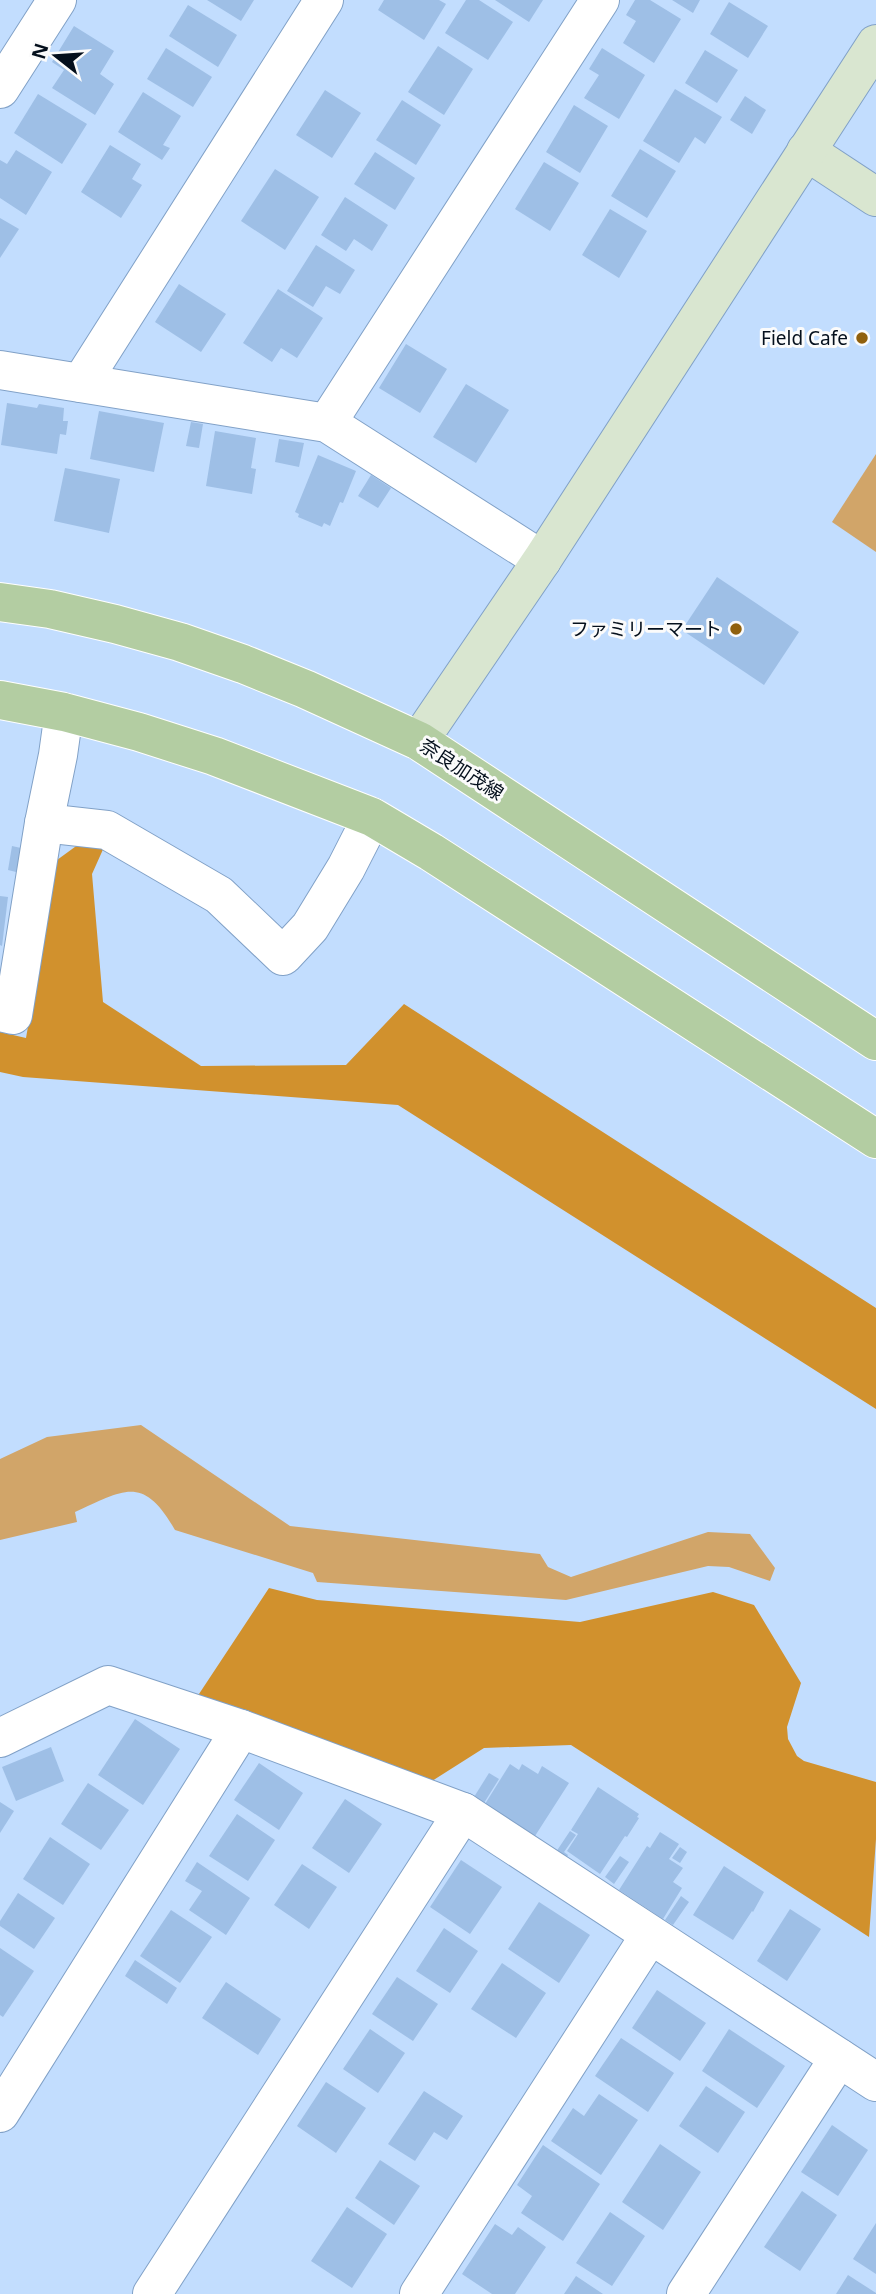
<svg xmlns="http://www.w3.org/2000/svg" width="876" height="2294" font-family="'Noto Sans','Noto Sans JP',sans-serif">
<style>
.green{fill:#d1a569}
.forest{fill:#d1912d}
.building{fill:#9ebfe6}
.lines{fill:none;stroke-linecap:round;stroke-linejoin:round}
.street-casing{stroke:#81a1c7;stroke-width:40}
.secondary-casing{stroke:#81a1c7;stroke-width:40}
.primary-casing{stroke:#fff;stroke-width:40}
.street{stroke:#fff;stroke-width:38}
.secondary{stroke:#d9e6d0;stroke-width:38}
.primary{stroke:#b3cda2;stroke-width:38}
.poi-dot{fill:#90600d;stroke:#fbfbfb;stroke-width:2.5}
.labels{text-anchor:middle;stroke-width:6;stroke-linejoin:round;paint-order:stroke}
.poi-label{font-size:19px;fill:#040f1c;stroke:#fbfbfb;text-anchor:end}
.street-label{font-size:19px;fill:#040f1c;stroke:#fbfbfb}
</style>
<rect width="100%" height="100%" fill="#c2ddfe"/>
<g class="green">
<path d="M876,454V552L832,522Z"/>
<path d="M141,1425L290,1526L540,1554L548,1567L571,1577L708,1532L750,1534L775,1568L770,1581L729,1567L708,1566L566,1600L317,1582L313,1573L175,1530C143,1474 124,1490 75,1512L77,1522L0,1540V1459L47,1437Z"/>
</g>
<g class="forest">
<path d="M79,844L105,845L92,874L103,1002L201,1066L346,1065L404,1004L876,1308V1409L398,1105L23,1077L0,1072V1032L26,1038L57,860Z"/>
<path d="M269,1588L317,1600L580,1622L713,1592L754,1605L801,1683L787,1727L788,1739L797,1756L804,1761L876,1782V1839L869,1937L571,1745L484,1748L432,1781L197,1697Z"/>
</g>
<g class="building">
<path d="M207,0H254L241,21Z"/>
<path d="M384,0H439L446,4L424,40L378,10Z"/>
<path d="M466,0H479L513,22L488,60L445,33Z"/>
<path d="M495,0H543L529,22Z"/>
<path d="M635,0H650L681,19L654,63L623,43L636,21L626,15Z"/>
<path d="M672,0H700L693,13Z"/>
<path d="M729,2L768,26L748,58L710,34Z"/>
<path d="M188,5L237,35L218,67L169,36Z"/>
<path d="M74,26L114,51L100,74L114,84L95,115L52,88L64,70L52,62Z"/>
<path d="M438,46L473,69L444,115L408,92Z"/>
<path d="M166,48L212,77L193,107L147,79Z"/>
<path d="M602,48L645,75L619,119L584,98L599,75L589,69Z"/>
<path d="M705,50L738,70L717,103L685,83Z"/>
<path d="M675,89L722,117L705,144L695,137L679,163L643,141Z"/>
<path d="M325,90L361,113L332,158L296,135Z"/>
<path d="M143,92L181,116L163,145L170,148L162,160L118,132Z"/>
<path d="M38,94L87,124L62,164L14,133Z"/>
<path d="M745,96L766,110L752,134L730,120Z"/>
<path d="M402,100L441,125L416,165L376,140Z"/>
<path d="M574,105L608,126L580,173L546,152Z"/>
<path d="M110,145L141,164L132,179L142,185L121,218L81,192Z"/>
<path d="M640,149L676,171L647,218L611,196Z"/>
<path d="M16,150L52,172L26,215L0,198V160L7,164Z"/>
<path d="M375,152L415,178L395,210L354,184Z"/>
<path d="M544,162L579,183L550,231L515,209Z"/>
<path d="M275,169L319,197L285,250L241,221Z"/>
<path d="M345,197L388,225L372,251L354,239L346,251L321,235Z"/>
<path d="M610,209L647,231L619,278L582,255Z"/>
<path d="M0,218L19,229L0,258Z"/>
<path d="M316,245L355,270L340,294L326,286L313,307L287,291Z"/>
<path d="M179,284L226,314L201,352L155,322Z"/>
<path d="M278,289L323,318L297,358L281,348L272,362L243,343Z"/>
<path d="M406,344L447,369L420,413L379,388Z"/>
<path d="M466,384L509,410L476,463L433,437Z"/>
<path d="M7,403L37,408L39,404L64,408L63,421H68L66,435L60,434L57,454L1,445Z"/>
<path d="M99,411L164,423L154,472L90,459Z"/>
<path d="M191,422L203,424L199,448L186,446Z"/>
<path d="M215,431L256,438L251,468L256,469L252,494L206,486Z"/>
<path d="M279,439L304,443L299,467L275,462Z"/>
<path d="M318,455L356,471L343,503L340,502L330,526L324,523L322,527L298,517L299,514L295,512Z"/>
<path d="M65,468L120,479L109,533L54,521Z"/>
<path d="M371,475L391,488L378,508L358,496Z"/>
<path d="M717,577L799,632L764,685L682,630Z"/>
<path d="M12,846L21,848L16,872L8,870Z"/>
<path d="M0,896L8,897L2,946L0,945Z"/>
<path d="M135,1719L180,1749L143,1805L98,1775Z"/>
<path d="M51,1747L64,1781L16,1801L2,1767Z"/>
<path d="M259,1763L303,1793L279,1830L234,1800Z"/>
<path d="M510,1764L519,1770L522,1764L538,1774L542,1766L569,1783L535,1836L485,1804Z"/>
<path d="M489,1773L499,1779L484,1803L474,1797Z"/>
<path d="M88,1783L129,1810L101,1850L61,1824Z"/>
<path d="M598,1787L639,1814L637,1817L639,1818L627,1837L625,1836L600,1874L567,1851L578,1834L571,1830Z"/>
<path d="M345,1799L382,1824L349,1873L312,1848Z"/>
<path d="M0,1802L14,1811L0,1833Z"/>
<path d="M237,1814L275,1840L248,1881L209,1856Z"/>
<path d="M570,1831L576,1835L564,1852L568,1855L566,1859L556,1852Z"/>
<path d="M660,1832L679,1844L669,1859L683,1868L673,1882L682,1888L663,1919L619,1890L647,1846L650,1848Z"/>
<path d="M50,1837L90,1864L63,1905L23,1879Z"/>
<path d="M680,1847L687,1852L680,1863L672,1858Z"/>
<path d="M620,1856L629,1862L614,1884L605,1877Z"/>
<path d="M461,1860L502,1887L470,1934L430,1907Z"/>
<path d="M197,1862L250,1898L226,1935L189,1910L202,1891L185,1881Z"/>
<path d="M302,1864L337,1887L309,1929L274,1905Z"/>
<path d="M724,1866L764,1892L753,1912L752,1911L733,1940L693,1915Z"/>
<path d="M18,1893L55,1918L34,1949L0,1926V1921Z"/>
<path d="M681,1896L689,1902L673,1925L665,1920Z"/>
<path d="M539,1902L590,1935L559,1983L508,1949Z"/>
<path d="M790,1909L821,1929L787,1981L757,1961Z"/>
<path d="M171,1910L212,1937L180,1983L140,1956Z"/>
<path d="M444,1928L478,1951L450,1993L416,1971Z"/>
<path d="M0,1948L34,1971L3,2017L0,2015Z"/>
<path d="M135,1960L177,1988L167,2004L125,1976Z"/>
<path d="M502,1963L546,1993L516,2038L471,2009Z"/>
<path d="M397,1977L438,2004L413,2041L372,2014Z"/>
<path d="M226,1982L281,2019L258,2055L202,2018Z"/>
<path d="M657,1990L706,2023L680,2061L632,2028Z"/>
<path d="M370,2029L405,2053L378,2093L343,2069Z"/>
<path d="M729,2029L785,2066L757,2108L702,2071Z"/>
<path d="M621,2038L674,2073L648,2112L595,2076Z"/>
<path d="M326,2082L366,2108L336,2153L297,2126Z"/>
<path d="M706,2086L745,2112L718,2153L679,2126Z"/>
<path d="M424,2091L463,2116L447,2140L434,2132L415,2161L388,2144Z"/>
<path d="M599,2094L638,2120L601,2175L551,2141L573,2108L584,2116Z"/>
<path d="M832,2125L868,2150L838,2196L801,2172Z"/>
<path d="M660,2144L701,2172L663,2230L622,2202Z"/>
<path d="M543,2145L600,2184L563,2241L521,2213L532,2196L517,2185Z"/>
<path d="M380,2160L420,2186L394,2225L355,2198Z"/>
<path d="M802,2191L837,2215L800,2271L764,2247Z"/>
<path d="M347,2207L387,2234L352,2288L311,2261Z"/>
<path d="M610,2212L645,2236L612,2286L576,2263Z"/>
<path d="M876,2223V2274L853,2259Z"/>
<path d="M495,2224L512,2235L518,2227L546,2247L515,2294H492L462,2274Z"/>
<path d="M848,2275L876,2293V2294H836Z"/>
<path d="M576,2276L603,2294H564Z"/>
</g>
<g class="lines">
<g class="street-casing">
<g id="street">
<path d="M0,89L57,0"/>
<path d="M0,370L327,423L542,560"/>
<path d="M81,383L324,0"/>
<path d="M327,423L600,0"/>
<path d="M44,823L107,830L219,895L283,956L310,927L346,868L372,817"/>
<path d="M0,1012L13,1015L44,823L58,755L64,712"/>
<path d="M0,1738L108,1685L241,1729L463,1812L876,2082"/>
<path d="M0,2113L241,1729"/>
<path d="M152,2294L463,1812"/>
<path d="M419,2294L650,1935"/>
<path d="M686,2294L839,2058"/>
</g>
</g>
<g class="secondary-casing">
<g id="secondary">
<path d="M806,151L876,197"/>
<path d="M419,741L542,560L876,44"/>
</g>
</g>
<g class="primary-casing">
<g id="primary">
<path d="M0,602L50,609L115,624L180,642L243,664L305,689L419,741L876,1041"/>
<path d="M0,700L64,712L139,732L214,756L372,817L431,852L876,1139"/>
</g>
</g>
<use href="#street" class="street"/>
<use href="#secondary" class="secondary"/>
<use href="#primary" class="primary"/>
</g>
<g class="poi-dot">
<circle cx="862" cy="338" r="7"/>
<circle cx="736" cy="629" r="7"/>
</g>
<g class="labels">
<g class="poi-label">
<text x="848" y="345">Field Cafe</text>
<text x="722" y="636">ファミリーマート</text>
</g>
<g class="street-label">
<text transform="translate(462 769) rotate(33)" y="7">奈良加茂線</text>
</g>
</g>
<g transform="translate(56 56) rotate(287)" stroke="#fbfbfb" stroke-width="5" paint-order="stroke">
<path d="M0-5L12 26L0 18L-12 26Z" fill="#040f1c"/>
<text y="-10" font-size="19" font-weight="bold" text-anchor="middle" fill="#040f1c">N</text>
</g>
</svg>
